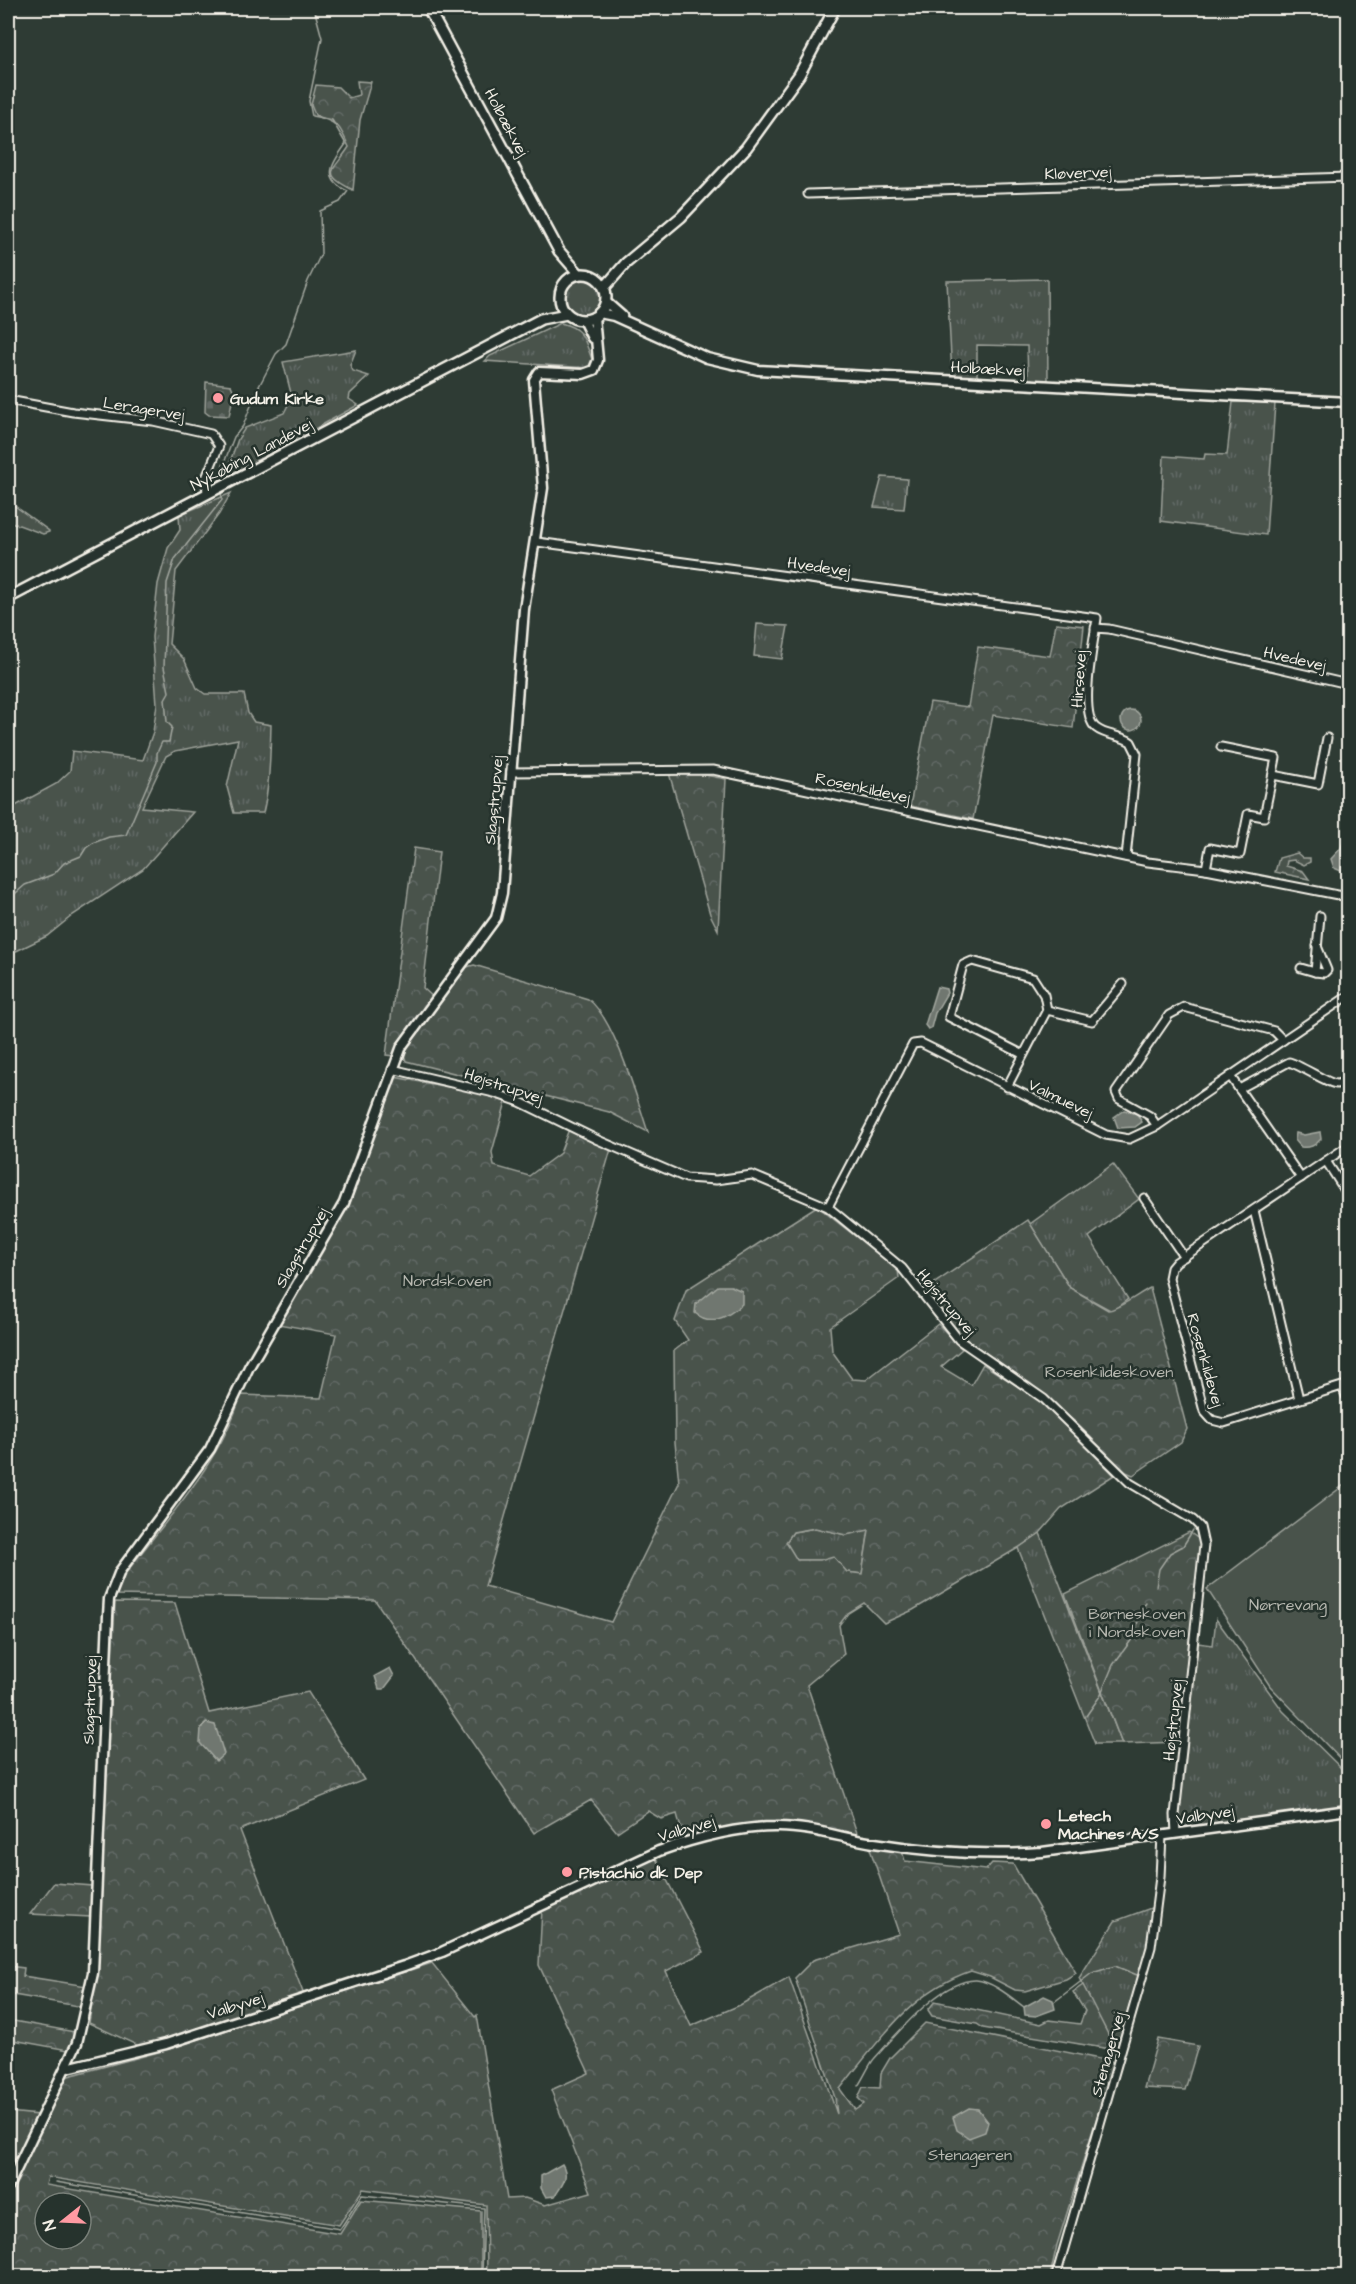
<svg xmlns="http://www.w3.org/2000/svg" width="1356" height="2284" font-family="'Architects Daughter',sans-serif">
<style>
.grass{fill:url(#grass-tufts);stroke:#9ea29a;stroke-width:1.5}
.forest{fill:url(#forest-crowns);stroke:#9ea29a;stroke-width:1.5;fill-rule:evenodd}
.cemetery{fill:url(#cemetery-stones);stroke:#9ea29a;stroke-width:1.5}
.garden{fill:#48524c;stroke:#9ea29a;stroke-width:1.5}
.water{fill:#6f7770;stroke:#a4a8a0;stroke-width:1.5}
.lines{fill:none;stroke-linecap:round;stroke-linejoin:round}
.stream{stroke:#a4a8a0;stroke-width:1.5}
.minor-casing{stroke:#f4f1e8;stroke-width:11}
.tertiary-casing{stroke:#f4f1e8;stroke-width:13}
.secondary-casing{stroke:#f4f1e8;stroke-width:14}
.minor{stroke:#26332d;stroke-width:7}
.tertiary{stroke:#26332d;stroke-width:8}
.secondary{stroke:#26332d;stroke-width:9}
.poi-dot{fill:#ff9aa2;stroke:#26332d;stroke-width:2}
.labels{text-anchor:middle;stroke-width:5;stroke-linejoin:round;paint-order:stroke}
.street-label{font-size:16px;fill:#f4f1e8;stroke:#26332d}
.poi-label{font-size:16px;font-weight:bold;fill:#f4f1e8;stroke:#26332d;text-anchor:start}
.park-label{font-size:16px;fill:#b8b9b1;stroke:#26332d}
</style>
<defs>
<pattern id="grass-tufts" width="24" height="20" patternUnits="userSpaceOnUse" patternTransform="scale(1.5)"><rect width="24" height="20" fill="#48524c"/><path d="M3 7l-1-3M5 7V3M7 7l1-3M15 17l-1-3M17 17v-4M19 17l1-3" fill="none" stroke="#636b66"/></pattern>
<pattern id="forest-crowns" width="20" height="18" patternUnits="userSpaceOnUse" patternTransform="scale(1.5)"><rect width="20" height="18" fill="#48524c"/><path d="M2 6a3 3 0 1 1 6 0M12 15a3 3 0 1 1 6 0" fill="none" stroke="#636b66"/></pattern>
<pattern id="cemetery-stones" width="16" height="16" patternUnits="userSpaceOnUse" patternTransform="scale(1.5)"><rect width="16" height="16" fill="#48524c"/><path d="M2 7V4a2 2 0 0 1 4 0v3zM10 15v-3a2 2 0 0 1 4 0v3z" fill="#636b66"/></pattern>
</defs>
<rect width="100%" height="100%" fill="#2e3b34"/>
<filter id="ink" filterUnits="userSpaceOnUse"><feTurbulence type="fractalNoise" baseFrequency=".0167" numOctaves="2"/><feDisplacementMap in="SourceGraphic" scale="12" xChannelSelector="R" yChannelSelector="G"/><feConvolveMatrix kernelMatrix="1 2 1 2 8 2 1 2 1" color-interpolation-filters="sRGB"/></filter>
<g filter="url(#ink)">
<g class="grass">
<circle cx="583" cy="297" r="19"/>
<path d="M1047,279L1048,381L1028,379L1027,346L977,345V377L952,376L947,281Z"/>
<path d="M561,323C584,329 584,339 592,359L588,368L485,361L490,356Z"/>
<path d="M356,350L350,365L353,371L369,376L350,394L349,399L358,405L224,479L238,439L245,428L284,413L292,397L283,362Z"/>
<path d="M1233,402L1275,403L1266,535L1161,521L1164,456L1204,459L1205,454L1227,455Z"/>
<path d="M882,477L907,479L904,509L874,507Z"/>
<path d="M231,493L219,514L176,571L169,644L184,659L197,688L205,694H244L248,713L254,722L271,725C270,755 270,784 263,813H234L227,787L238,739L175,751L166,756L142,807L193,812L143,869L73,915L47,936L8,955V810L56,784L70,771L72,751L143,760L153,732L157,704L152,637L158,584L168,548L180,530L179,515Z"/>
<path d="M757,624L788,626L782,659L754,656Z"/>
<path d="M1113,1164L1139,1199L1089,1237L1128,1299L1112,1311L1070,1288L1030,1224Z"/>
<path d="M816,1528L846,1535L869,1529L862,1574L847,1572L820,1560H796L786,1542L793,1532Z"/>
<path d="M1040,1533L1122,1744H1095L1018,1548Z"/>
<path d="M1216,1619L1283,1711L1348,1775V1805L1186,1828L1178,1820L1198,1643L1213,1645Z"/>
<path d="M1151,1908H1154L1149,1943L1116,2050L1075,2043L1089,1997L1079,1978L1115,1921Z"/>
<path d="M8,2112L38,2115L8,2177Z"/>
</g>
<g class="forest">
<path d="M357,81L371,82L360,120L353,190C319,173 334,171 349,147C338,122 339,125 315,115L311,105L316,85L338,87L349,98L359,95Z"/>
<path d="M8,501L49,531V532L43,534L8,521Z"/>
<path d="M1056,623L1084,626L1073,728L993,715L973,819L910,806L930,702L968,707L978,647L1050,656Z"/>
<path d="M669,773L700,774L726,779L718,930L710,914Z"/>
<path d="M414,848L439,852L423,988L434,998L394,1056L386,1055Z"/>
<path d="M1297,853L1303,858H1310V862L1304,865L1294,860L1287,861L1286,866L1303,871L1309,879L1275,872L1279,858Z"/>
<path d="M474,965L588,999C615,1019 637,1099 648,1132L609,1112L406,1061L404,1055L406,1048L467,967Z"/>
<path d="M394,1077L507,1098L492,1152L494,1166L529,1176L560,1153L569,1129L611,1149L485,1586L611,1622L679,1483L675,1442L674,1351L688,1340L675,1321L686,1290L817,1206L898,1270L899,1278L830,1327L832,1351L852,1379L866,1380L938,1324L962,1349L941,1367L971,1385L983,1364L1041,1401L1114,1475L1061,1509L1040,1533L1018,1548L913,1610L884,1623L864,1603L848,1613L839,1625L844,1654L807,1685L858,1836L775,1822L737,1825L684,1839L677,1814L661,1819L648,1811L617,1832L591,1800L534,1833L375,1600L116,1595L118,1584C161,1524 219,1467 241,1395L321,1398L336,1334L278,1324L349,1205ZM815,1528L846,1535L869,1530L862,1574L847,1572L833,1556L820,1560H797L786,1542L793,1532Z"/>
<path d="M1028,1220L1070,1288L1108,1310C1117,1310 1140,1293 1150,1288L1187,1429L1181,1442L1133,1475L1126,1472L1074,1421L1029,1383L957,1333L926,1289Z"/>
<path d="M1189,1532L1200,1540V1553L1179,1742L1122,1744L1065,1594Z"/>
<path d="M115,1602L175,1603L209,1713L308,1692L364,1780L240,1830L304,1995L141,2047L89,2023L97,1969Z"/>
<path d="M869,1846L902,1851L905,1861L986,1870L992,1863L1013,1864L1076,1973L1066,1979L1025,1991L1015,1990L990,1977L971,1971C911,1991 878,2042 840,2089L855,2110L864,2104L858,2098L863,2087L880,2088L881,2073L890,2058L925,2023L1114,2062L1057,2245L1050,2276H487L486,2205L363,2189L339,2225L48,2177L46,2185L340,2234L361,2200L481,2211V2276H8V2194L65,2077L166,2050L432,1963L475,2017L477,2015L507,2199L525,2198L545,2205L591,2192L551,2090L589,2073L539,1965L542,1909L655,1857L704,1952L666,1971L691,2026L740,2005L789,1977L837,2114L835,2098L795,1978L813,1960L899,1934ZM45,2203H81V2239H45Z"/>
<path d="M54,1883L92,1886L91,1917L30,1914Z"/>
<path d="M8,1966L24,1968L23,1976L87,1986L83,2007L8,1994Z"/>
<path d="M1083,1985L1116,2050L983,2028L977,2024L932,2016L928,2010L935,2001L1041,2024L1049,2020L1080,2024L1085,2011L1073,1992Z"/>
<path d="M8,2020L75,2032L68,2050L8,2039Z"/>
<path d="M1158,2039L1198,2046L1185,2090L1144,2088Z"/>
</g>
<path class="cemetery" d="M206,382L231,385L234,392L229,416L209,415L205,412Z"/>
<path class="garden" d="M1348,1482V1767L1270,1686L1207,1589Z"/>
<g class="water">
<circle cx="1131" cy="720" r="10"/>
<path d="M1348,828V869L1343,872L1334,868L1331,859L1341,848Z"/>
<path d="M937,987L946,989L947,993L935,1013L931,1028L928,1029L925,1025Z"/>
<path d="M1124,1110L1137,1114L1142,1122L1135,1127L1118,1128L1114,1117Z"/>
<path d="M1320,1132L1321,1139C1315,1146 1310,1148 1301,1147L1295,1140L1296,1133L1304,1135Z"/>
<path d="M718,1286H731L742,1291V1304C728,1317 711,1327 695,1313L696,1304Z"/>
<path d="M390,1668L394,1676L384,1689H379L375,1676Z"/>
<path d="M206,1723L215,1725L224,1754L216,1761L200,1743L201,1728Z"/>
<path d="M1044,1996L1053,2000L1055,2009L1036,2016L1025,2015L1024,2007Z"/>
<path d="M969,2108L978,2109L988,2122L985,2132L969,2138L957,2130L953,2117Z"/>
<path d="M562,2164C570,2177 562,2185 555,2196L546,2197L541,2188V2176Z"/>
</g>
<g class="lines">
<g class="stream">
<path d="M220,482L219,476L234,437L243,426L257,390L276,354L286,344L308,281L321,254L320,211L340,202L348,191C320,179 333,162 346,144L332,120L312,116L309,101L322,38L314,8"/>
<path d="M8,900L25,885L54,874L64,863L81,856L86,848L93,843L109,837L126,835L157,762V753L162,742H169L172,727L167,722L165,699L169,692L164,667L167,583L175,559L222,500L221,490"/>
<path d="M1156,1587L1159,1569L1170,1553L1183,1546L1193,1530"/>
<path d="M1086,1716L1100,1696L1113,1665L1135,1635L1140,1611L1146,1603"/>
<path d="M1054,2002L1092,1973L1115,1966L1137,1975"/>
<path d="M858,2086C863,2079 870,2063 874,2059C896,2035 941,1979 976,1980C992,1981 1012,1998 1024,2007"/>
<path d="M56,2182L340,2229L362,2195L484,2208L482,2276"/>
</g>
<g class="minor-casing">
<g id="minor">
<path d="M808,194L1348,177"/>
<path d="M8,400L73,412L153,421L211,434L219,446L206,478L207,494"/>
<path d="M537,542L1097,618C1094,641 1078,714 1096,728C1106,736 1121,735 1131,742L1137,754L1126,857"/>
<path d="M1095,628L1109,629L1348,684"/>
<path d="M511,772L713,770L1148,862L1206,869L1348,897"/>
<path d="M1273,775L1318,784L1327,738"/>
<path d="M1206,869L1210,848L1240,854L1248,814L1264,817L1276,758L1221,747"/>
<path d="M1301,968L1315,972L1320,916"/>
<path d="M1315,972L1324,973L1327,970L1317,946"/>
<path d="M1022,1054L949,1017L963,965L972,961L1033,978L1044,995L1047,1010"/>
<path d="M392,1069L494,1093L520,1102L598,1140L686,1178L716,1180L752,1175L828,1207L902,1268L959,1340L1044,1399L1130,1483L1193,1520L1200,1527L1204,1545L1175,1815L1176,1833"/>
<path d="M1230,1076L1301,1178"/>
<path d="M1007,1087L1047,1010L1092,1021L1123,984"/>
<path d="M1239,1089L1289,1062C1300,1065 1329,1084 1336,1084C1341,1084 1345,1081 1348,1078"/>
<path d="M1157,1126L1150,1116L1119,1099L1116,1092L1169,1015L1184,1007L1274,1031L1283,1040"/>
<path d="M1326,1161L1348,1195"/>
<path d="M1144,1198L1184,1257"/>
<path d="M828,1207L913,1044L921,1043L1106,1135L1129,1139L1157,1126L1348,996"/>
<path d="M1254,1210L1299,1399"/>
<path d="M1346,1396L1342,1386L1224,1423L1212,1420L1204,1411L1169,1278L1171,1268L1176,1262L1348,1146"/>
<path d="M1056,2276L1151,1947L1160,1877L1162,1835"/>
</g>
</g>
<g class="tertiary-casing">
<g id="tertiary">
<path d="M606,302L622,316"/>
<path d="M599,313L614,316L707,358L758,370L1348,402"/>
<path d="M583,320L592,338"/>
<path d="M67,2068L166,2044L404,1966L442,1952L659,1851C696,1838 736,1827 775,1827C808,1826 842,1838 874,1843C930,1852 985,1856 1042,1852L1348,1810"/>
<path d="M8,2187L77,2043L93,1973L108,1616L109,1599L120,1571L210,1449L249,1367L344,1203L402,1046L496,918L502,893L524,609L543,488L534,380L539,372L583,374L594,370L598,360L594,317"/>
</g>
</g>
<g class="secondary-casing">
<g id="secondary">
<path d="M428,8L559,251L579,274"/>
<circle cx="583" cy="297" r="23"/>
<path d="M604,288L626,263L681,217L746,148L799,75L835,8"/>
<path d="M8,598L541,319L567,314"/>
</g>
</g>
<use href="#minor" class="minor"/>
<use href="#tertiary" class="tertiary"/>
<use href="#secondary" class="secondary"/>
</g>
</g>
<g class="poi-dot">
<circle cx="218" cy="398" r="6"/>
<circle cx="1046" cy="1824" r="6"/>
<circle cx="567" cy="1872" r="6"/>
</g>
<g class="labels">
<g class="street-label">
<text transform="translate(507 122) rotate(62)" y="6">Holbækvej</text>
<text transform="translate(1078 172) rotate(-2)" y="6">Kløvervej</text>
<text transform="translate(988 368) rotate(3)" y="6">Holbækvej</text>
<text transform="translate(144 408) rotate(9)" y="6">Leragervej</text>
<text transform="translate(251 454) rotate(-28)" y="6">Nykøbing Landevej</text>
<text transform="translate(819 566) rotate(8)" y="6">Hvedevej</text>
<text transform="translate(1295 658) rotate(13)" y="6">Hvedevej</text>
<text transform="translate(1078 679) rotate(-86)" y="6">Hirsevej</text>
<text transform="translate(863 787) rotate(12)" y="6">Rosenkildevej</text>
<text transform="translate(493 800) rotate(-85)" y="6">Slagstrupvej</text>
<text transform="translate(504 1085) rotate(18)" y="6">Højstrupvej</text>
<text transform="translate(1061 1098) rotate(26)" y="6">Valmuevej</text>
<text transform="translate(301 1247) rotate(-60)" y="6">Slagstrupvej</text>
<text transform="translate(947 1302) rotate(50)" y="6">Højstrupvej</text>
<text transform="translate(1206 1360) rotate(74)" y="6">Rosenkildevej</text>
<text transform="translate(89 1700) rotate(-88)" y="6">Slagstrupvej</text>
<text transform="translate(1172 1720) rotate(-84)" y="6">Højstrupvej</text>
<text transform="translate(1205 1814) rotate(-8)" y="6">Valbyvej</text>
<text transform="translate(686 1828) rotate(-16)" y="6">Valbyvej</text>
<text transform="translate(235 2005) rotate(-17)" y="6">Valbyvej</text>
<text transform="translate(1107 2054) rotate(-74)" y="6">Stenagervej</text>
</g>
<g class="poi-label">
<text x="230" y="404">Gudum Kirke</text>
<text x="1058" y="1821">Letech<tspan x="1058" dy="18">Machines A/S</tspan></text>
<text x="579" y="1878">Pistachio dk Dep</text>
</g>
<g class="park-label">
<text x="447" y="1286">Nordskoven</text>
<text x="1109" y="1377">Rosenkildeskoven</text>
<text x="1288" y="1610">Nørrevang</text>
<text x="1137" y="1619">Børneskoven<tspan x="1137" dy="18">i Nordskoven</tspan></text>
<text x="970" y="2160">Stenageren</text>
</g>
</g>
<rect width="1356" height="2284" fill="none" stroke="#26332d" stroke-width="30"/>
<rect x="15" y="15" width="1326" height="2254" fill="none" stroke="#f4f1e8" stroke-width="2" filter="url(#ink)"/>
<g transform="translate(63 2221) rotate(252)"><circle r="28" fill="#26332d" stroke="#787f78" stroke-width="1.5"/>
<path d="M0-4.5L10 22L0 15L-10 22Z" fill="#ff9aa2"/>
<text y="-9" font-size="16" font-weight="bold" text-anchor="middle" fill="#f4f1e8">N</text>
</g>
</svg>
